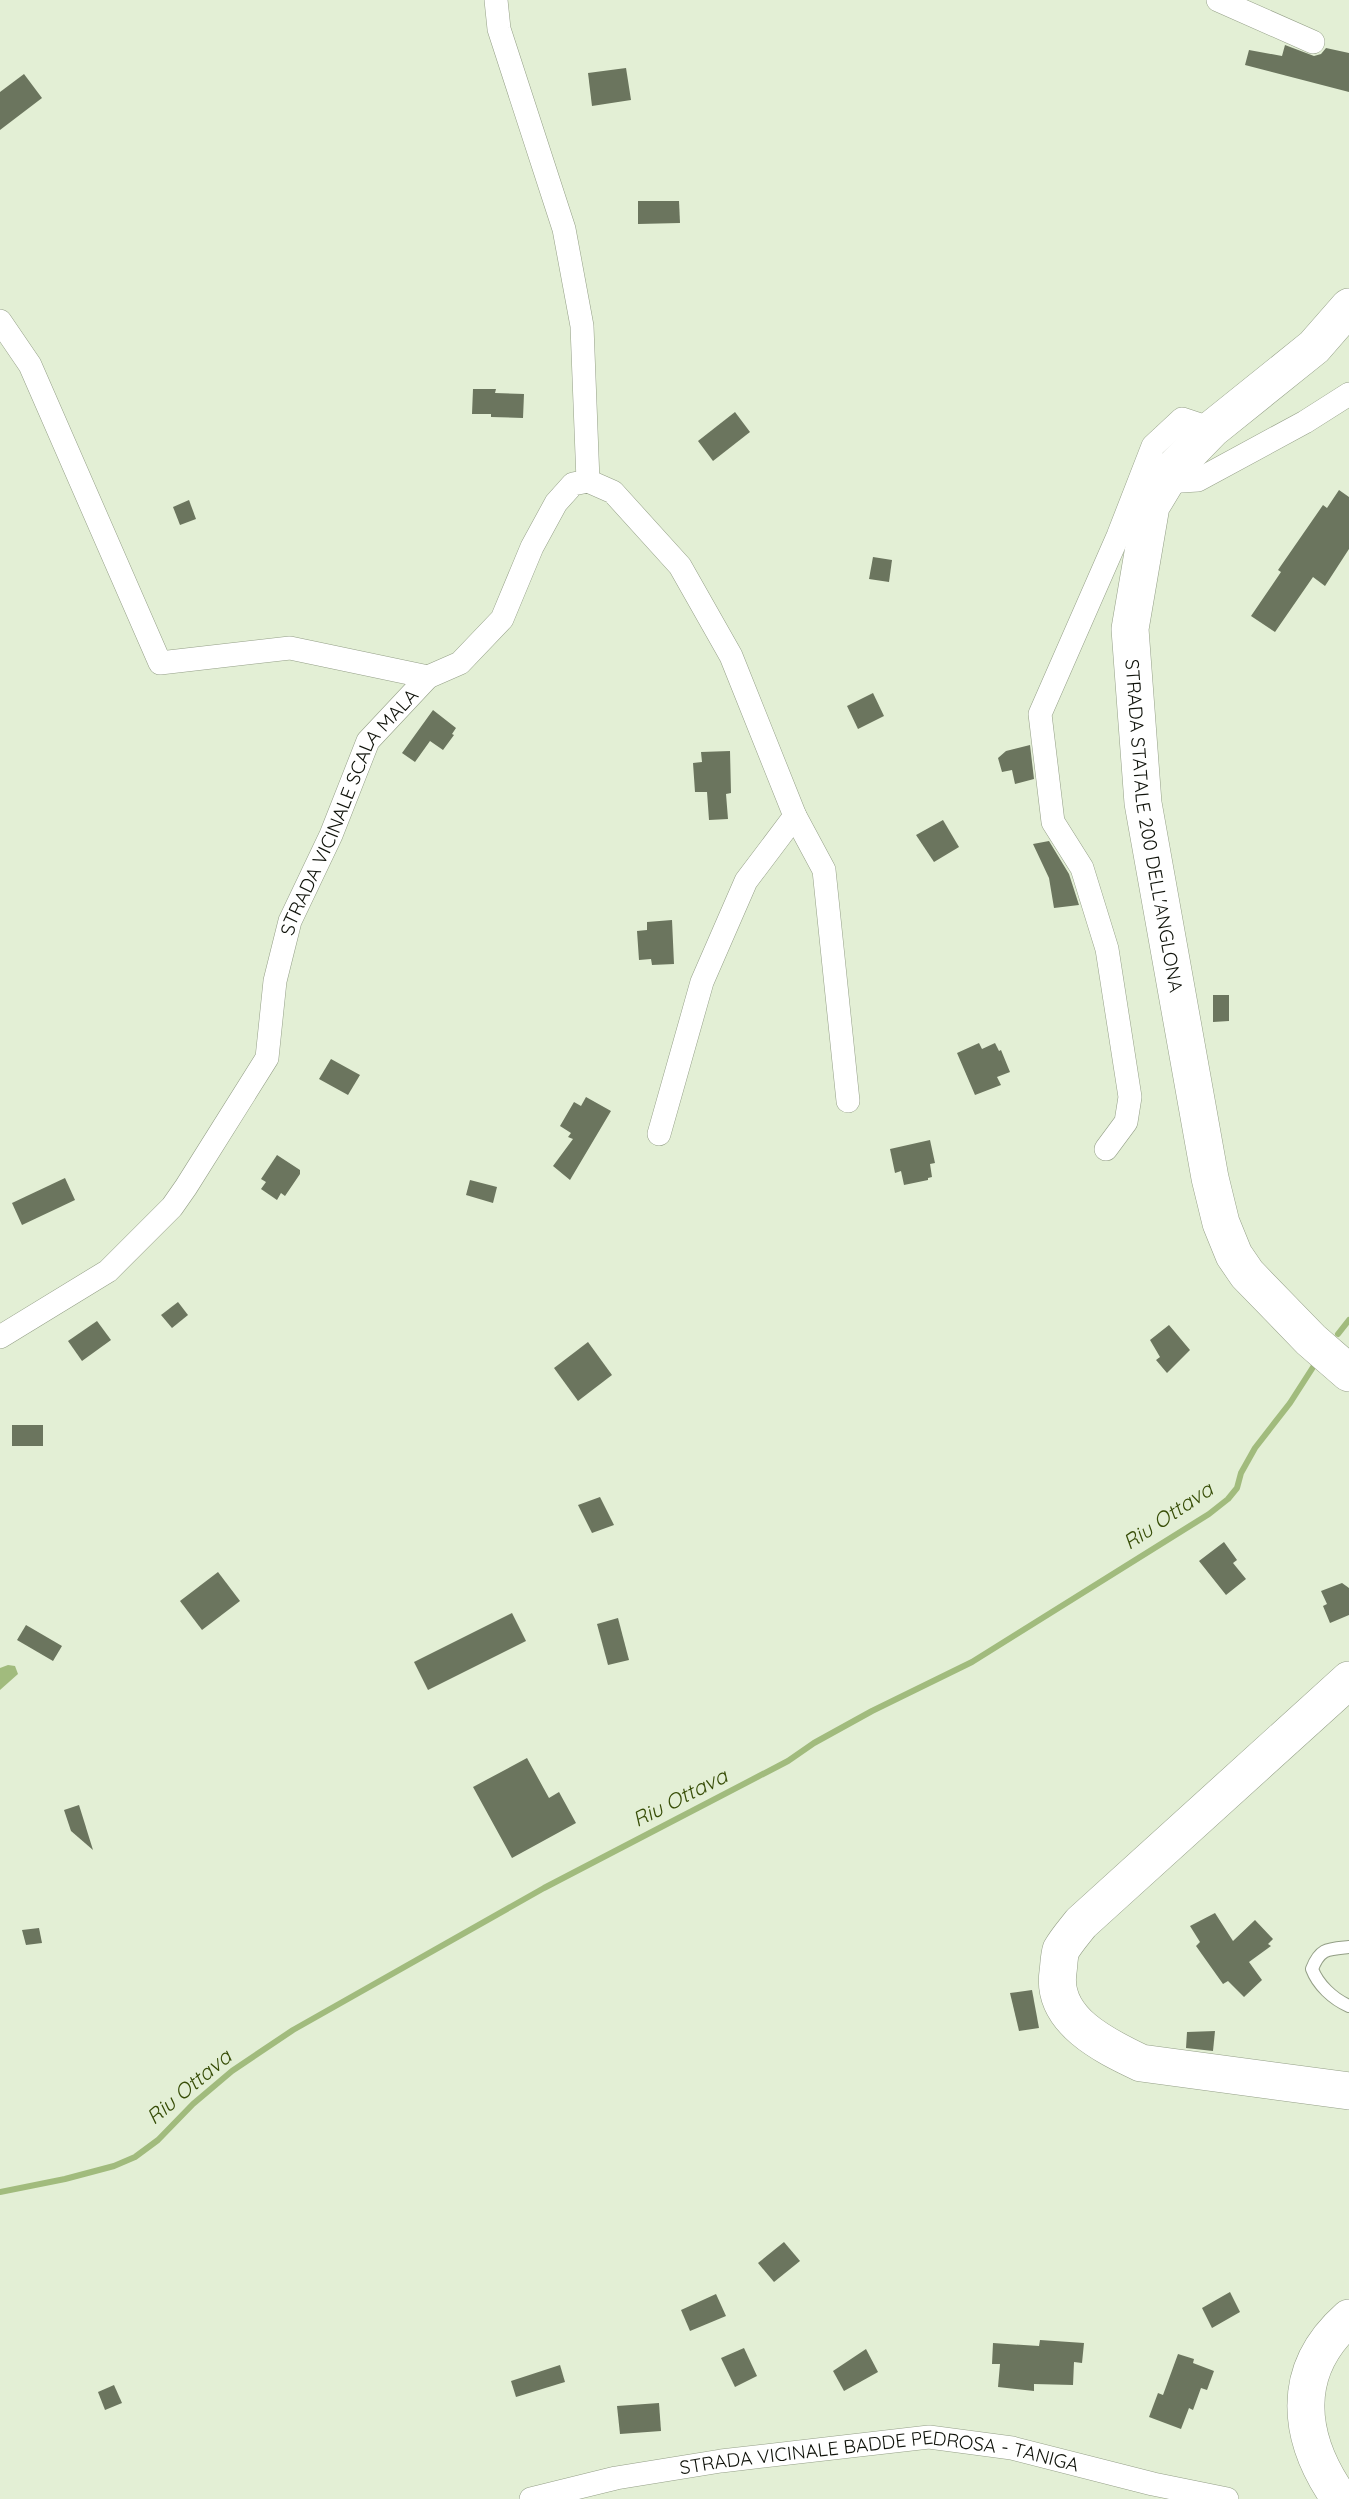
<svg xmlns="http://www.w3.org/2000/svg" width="1349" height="2499" font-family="Quicksand,sans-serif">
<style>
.water{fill:#a1bb7d}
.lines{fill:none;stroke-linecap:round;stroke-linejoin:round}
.stream{stroke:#a1bb7d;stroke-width:6}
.building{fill:#6b755e}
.lane-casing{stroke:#949f87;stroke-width:14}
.street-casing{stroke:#949f87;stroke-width:24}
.primary-casing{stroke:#949f87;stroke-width:38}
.lane{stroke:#fff;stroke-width:12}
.street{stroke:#fff;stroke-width:23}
.primary{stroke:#fff;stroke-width:37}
.labels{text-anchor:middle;stroke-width:6;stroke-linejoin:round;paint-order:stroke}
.street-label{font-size:19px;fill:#0f120a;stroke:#e3efd5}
.water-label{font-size:21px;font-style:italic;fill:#374d07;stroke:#e3efd5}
</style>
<rect width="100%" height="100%" fill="#e3efd5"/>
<path class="water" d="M8,1665L15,1666L18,1674L0,1690V1668Z"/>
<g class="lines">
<g class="stream">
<path d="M1338,1334L1349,1320"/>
<path d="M0,2192L65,2179L114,2166L135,2157L158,2140L193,2104L232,2071L293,2030L544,1888L788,1761L814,1743L872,1711L972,1662L1209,1514L1228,1499L1237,1488L1241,1473L1255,1448L1290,1403L1317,1361"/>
</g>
</g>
<g class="building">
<path d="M1285,45L1314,56L1321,54L1326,48L1349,53V92L1245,65L1249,50L1282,56Z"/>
<path d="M626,68L631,100L592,106L588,73Z"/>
<path d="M24,74L42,98L0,130V92Z"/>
<path d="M638,201H679L680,223L638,224Z"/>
<path d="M473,389H496L495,393L524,394L523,418L491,417V414H472Z"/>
<path d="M735,412L750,432L713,461L698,441Z"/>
<path d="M1339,490L1349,497V549L1325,586L1313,577L1275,632L1251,616L1281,572L1278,570L1323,505L1327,508Z"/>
<path d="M189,500L196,519L180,525L173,507Z"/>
<path d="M873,557L892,560L889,582L869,579Z"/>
<path d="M873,693L884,716L858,729L847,706Z"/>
<path d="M433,710L456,728L452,734L454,735L443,750L430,741L415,762L402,753Z"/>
<path d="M1030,745L1034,779L1015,784L1012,770L1002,772L998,758L1006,751Z"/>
<path d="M730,751L731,793L726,794L728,819L709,820L707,792H695L693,763L702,762L701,752Z"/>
<path d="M943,820L959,847L934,862L916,835Z"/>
<path d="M1049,841L1069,874L1079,905L1054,908L1049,878L1033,844Z"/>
<path d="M672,920L674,964L652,965L651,959L639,960L637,931L647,930V922Z"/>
<path d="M1213,995H1229V1021L1213,1022Z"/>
<path d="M979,1043L982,1049L995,1043L999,1051L1001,1050L1010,1072L997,1077L1001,1085L975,1095L957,1053Z"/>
<path d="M331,1059L360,1075L348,1095L319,1079Z"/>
<path d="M586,1097L611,1111L570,1180L553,1166L573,1139L568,1137L571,1133L560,1126L574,1102L581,1106Z"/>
<path d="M930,1140L935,1163L930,1164L932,1177L928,1178V1180L904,1185L901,1171L895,1173L890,1149Z"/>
<path d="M277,1155L300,1170V1174L285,1196L281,1193L277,1200L261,1189L266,1182L261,1179Z"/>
<path d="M65,1178L75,1200L22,1225L12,1203Z"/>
<path d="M470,1180L497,1187L493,1203L466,1195Z"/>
<path d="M178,1302L188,1315L172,1328L161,1315Z"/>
<path d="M97,1321L111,1340L82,1361L68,1341Z"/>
<path d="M1169,1325L1190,1350L1167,1373L1156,1360L1160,1357L1150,1340Z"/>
<path d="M588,1342L612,1375L578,1401L554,1368Z"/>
<rect x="12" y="1425" width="31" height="21"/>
<path d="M600,1497L614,1525L592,1533L578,1505Z"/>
<path d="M1224,1542L1237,1560L1233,1563L1246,1579L1226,1595L1199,1561Z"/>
<path d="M218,1572L240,1601L202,1630L180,1601Z"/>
<path d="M1342,1583L1349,1588V1615L1330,1623L1323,1606L1327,1604L1321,1591Z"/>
<path d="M512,1613L526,1641L428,1690L414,1662Z"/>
<path d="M618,1618L629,1660L608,1665L597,1624Z"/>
<path d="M26,1625L62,1646L53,1661L17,1640Z"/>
<path d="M527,1758L549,1798L559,1792L576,1823L512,1858L473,1787Z"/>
<path d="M79,1805L93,1850L71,1831L64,1810Z"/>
<path d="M1215,1913L1233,1941L1255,1920L1273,1939L1268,1944L1271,1946L1249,1962L1262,1980L1244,1997L1228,1981L1223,1984L1196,1946L1200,1942L1190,1926Z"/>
<path d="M39,1928L42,1943L26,1945L22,1930Z"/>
<path d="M1032,1990L1039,2028L1019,2031L1010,1993Z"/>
<path d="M1215,2031L1213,2051L1186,2048L1187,2032Z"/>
<path d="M784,2242L800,2261L774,2282L758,2263Z"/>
<path d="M1230,2292L1240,2312L1212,2328L1202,2308Z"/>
<path d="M716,2294L726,2316L690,2331L681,2310Z"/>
<path d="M1040,2340L1084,2343L1082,2363L1074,2362L1073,2385L1034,2384V2391L998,2387L1000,2364H992L993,2343L1039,2346Z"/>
<path d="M744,2348L757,2376L735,2387L721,2358Z"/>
<path d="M866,2349L878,2372L844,2391L833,2371Z"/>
<path d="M1178,2354L1194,2359L1193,2363L1214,2371L1207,2390L1201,2388L1193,2410L1189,2408L1181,2429L1149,2417L1158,2393L1163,2395Z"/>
<path d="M560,2365L565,2382L516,2397L511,2381Z"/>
<path d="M114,2385L122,2403L105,2410L98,2392Z"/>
<path d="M659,2403L661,2431L620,2434L617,2406Z"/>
</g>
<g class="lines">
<g class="lane-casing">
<path id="lane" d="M1349,1947C1328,1949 1320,1948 1312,1969C1318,1985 1333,1999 1349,2006"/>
</g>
<g class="street-casing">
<g id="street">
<path d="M496,0L499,29L564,229L582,326L588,481"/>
<path d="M1218,0L1313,42"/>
<path d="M0,321L30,365L160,663L290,648L428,677"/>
<path d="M1165,482L1198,480L1305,422L1349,394"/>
<path d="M659,1134L702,982L746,881L795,816"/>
<path d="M1106,1149L1126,1122L1130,1097L1107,949L1082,868L1053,822L1040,714L1118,536L1153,446L1182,419L1212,429"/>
<path id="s1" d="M0,1337L108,1271L172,1207L186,1187L267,1058L275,981L290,921L331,835L368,741L428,677L460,663L502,619L532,547L556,503L573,484L588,481L613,492L680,566L731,656L795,816L824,870L848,1101"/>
<path id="s2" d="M531,2499L616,2478L721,2461L929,2437L1012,2448L1153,2484L1227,2499"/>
</g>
</g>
<g class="primary-casing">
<g id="primary">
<path id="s3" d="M1349,307L1314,347L1212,429L1174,468L1151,506L1130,629L1143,803L1210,1178L1221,1223L1234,1255L1247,1274L1311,1340L1349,1373"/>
<path d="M1349,1680L1081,1923C1074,1932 1066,1941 1061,1950C1059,1956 1059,1965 1058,1972C1051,2020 1105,2046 1141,2063L1349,2091"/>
<path d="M1340,2499C1297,2438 1289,2371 1349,2318"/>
</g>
</g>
<use href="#lane" class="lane"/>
<use href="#street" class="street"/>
<use href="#primary" class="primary"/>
</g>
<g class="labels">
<g class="street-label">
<text dy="7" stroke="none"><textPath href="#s1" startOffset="658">STRADA VICINALE SCALA MALA</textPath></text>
<text dy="7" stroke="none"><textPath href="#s3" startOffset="606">STRADA STATALE 200 DELL'ANGLONA</textPath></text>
<text dy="7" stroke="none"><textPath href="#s2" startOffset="354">STRADA VICINALE BADDE PEDROSA - TANIGA</textPath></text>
</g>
<g class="water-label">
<text transform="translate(1168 1516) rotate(-34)" y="7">Riu Ottava</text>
<text transform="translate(680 1798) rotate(-27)" y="7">Riu Ottava</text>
<text transform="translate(189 2087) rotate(-40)" y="7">Riu Ottava</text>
</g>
</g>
</svg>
